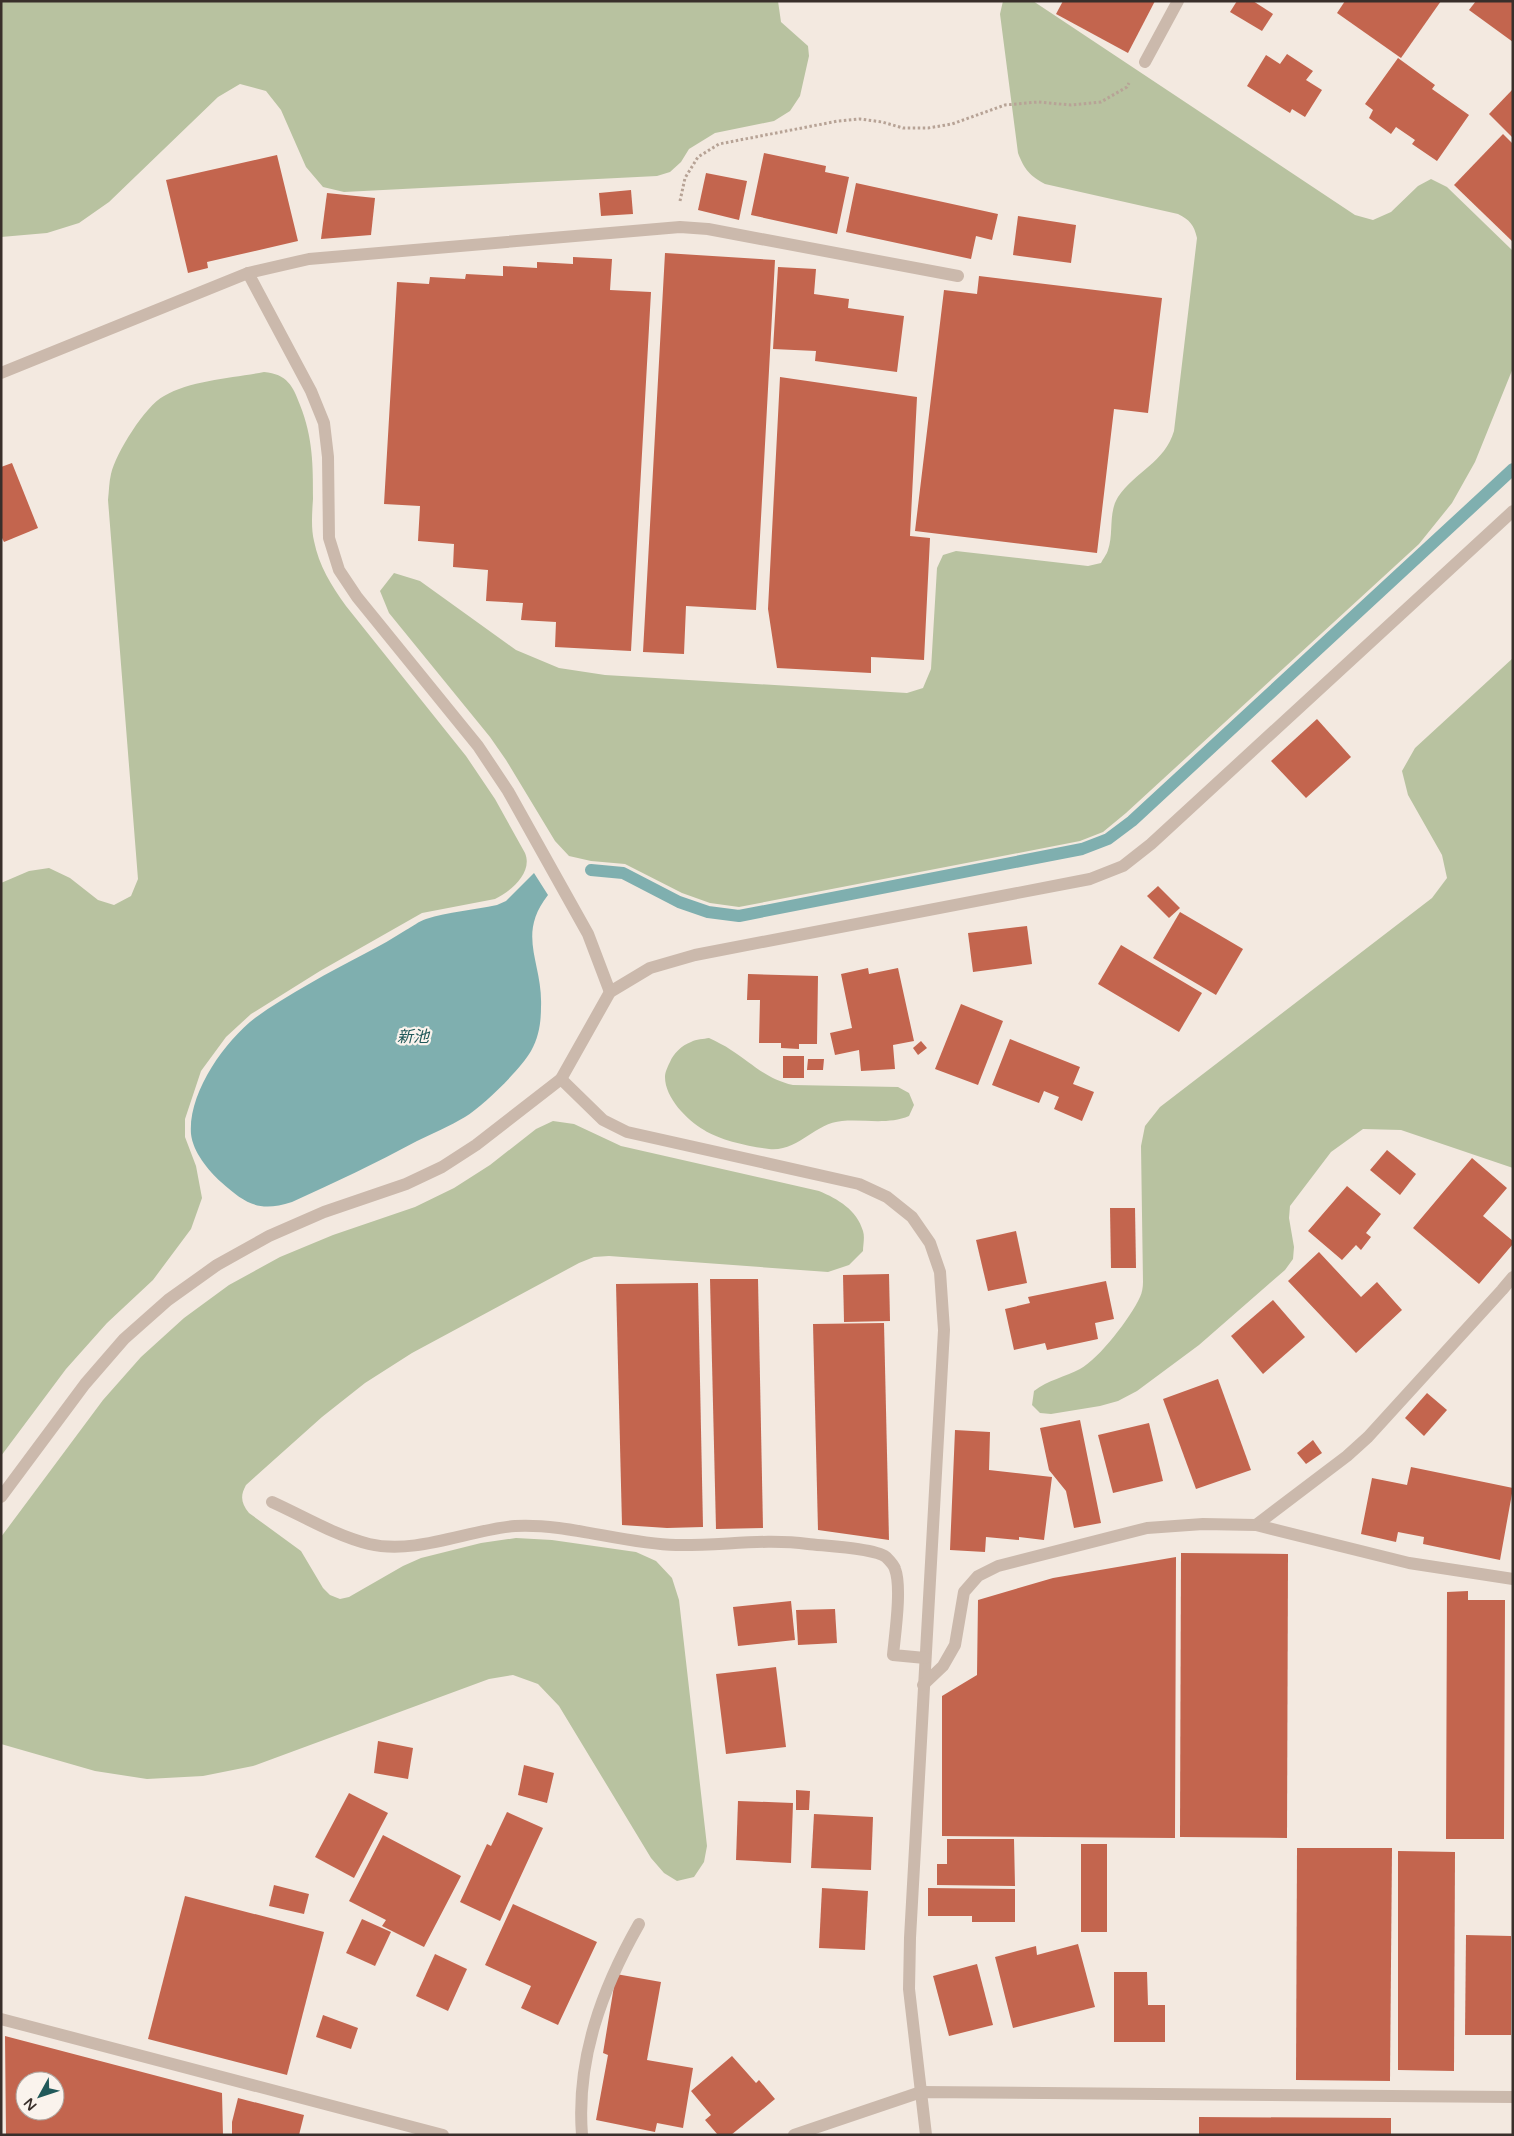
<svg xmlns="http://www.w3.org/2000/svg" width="1514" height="2136" font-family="'Varela Round','Noto Sans JP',sans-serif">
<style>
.green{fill:#b8c2a0}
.water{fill:#7fafaf}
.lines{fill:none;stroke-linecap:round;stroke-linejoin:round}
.stream{stroke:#7fafaf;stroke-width:12}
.building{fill:#c3654e;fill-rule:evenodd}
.path{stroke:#b7a396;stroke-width:3;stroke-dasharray:2.5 2.5;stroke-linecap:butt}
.minor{stroke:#cbb9ac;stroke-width:12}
.labels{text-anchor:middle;stroke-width:4.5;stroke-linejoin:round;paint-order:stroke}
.water-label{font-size:16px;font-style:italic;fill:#21595a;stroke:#faf3ed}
</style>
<rect width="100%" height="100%" fill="#f3e9e0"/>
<g class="green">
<path d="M1,1H778L781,22L808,46L809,56L800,96L790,111L774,121L715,133L689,149L681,162L670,172L657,176L344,192L323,187L306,167L281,110L266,91L240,84L218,97L109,202L79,223L47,233L1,237Z"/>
<path d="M1003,1H1033L1355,215L1373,220L1391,212L1418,186L1431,179L1447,187L1513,251V368L1475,462L1452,503L1419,544L1126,813L1103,832L1080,841L739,907L710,903L682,893L625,864L591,861L569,856L555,841L506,760L490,737L389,613L380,591L394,573L420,581L516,650L559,668L605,675L907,693L923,688L931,669L937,568L943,555L956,551L1088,566L1101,563C1103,559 1107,554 1108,550C1114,533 1108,513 1118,497C1135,472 1165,462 1174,431L1197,238C1194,225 1190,220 1178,214L1045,184C1030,176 1024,169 1018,153L1000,14Z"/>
<path d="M264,372C287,374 293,386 300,405C313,438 313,465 313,499C312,513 311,529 314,541C319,566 331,585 346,606L466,756L495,799L525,853C533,872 512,891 495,899L422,913L320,971L251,1014L226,1037L201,1071L185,1119V1137L196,1166L202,1198L191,1229L153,1280L107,1323L66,1369L1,1456V883L29,871L49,868L70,878L98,900L114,905L131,896L138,879L108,500C109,491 109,482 111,474C116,453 145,406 164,396C191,380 234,378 264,372Z"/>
<path d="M1513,658V1168L1401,1130L1363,1129L1331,1152L1290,1206L1289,1218L1294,1247L1293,1259L1285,1270L1199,1345L1137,1391L1118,1401L1100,1406L1051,1414L1040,1413L1032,1405L1034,1391C1048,1380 1065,1377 1080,1369C1099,1359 1131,1317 1140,1297C1142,1293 1143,1287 1143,1282L1141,1146L1145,1126L1160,1107L1432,898L1447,878L1442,855L1408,795L1402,771L1415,748Z"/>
<path d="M709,1038C717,1042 724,1045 731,1050C753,1064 766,1079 793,1085L898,1087L909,1093L914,1105L909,1116C888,1125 864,1119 842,1121C814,1123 799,1152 769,1149C751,1147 719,1140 704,1130C687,1120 665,1098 665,1077C665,1072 668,1066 670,1062C673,1054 682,1045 691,1042C696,1039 704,1039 709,1038Z"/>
<path d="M553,1121L574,1124L621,1146L819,1191C838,1199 857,1210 863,1231C865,1237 863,1245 863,1251L849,1265L828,1272L609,1256L594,1257L579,1263L412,1353L365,1383L322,1417L246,1485C240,1496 241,1503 249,1513L301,1551L323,1588L330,1595L340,1599L349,1597L403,1566L421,1558L481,1543L516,1538L552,1540L636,1552L656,1561L672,1578L679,1600L707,1846L704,1862L694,1877L677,1881L664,1873L651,1858L559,1706L538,1684L513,1675L489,1679L253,1766L203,1776L147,1779L95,1771L1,1744V1537L103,1400L141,1357L184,1318L229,1285L280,1257L333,1235L415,1207L454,1188L490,1165L536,1129Z"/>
</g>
<path class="water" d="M534,873L548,895C516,936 543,962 541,1007C541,1022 539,1037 531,1051C520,1070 484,1105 465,1117C450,1126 433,1133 417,1141C376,1163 334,1183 292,1202C258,1213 245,1203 221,1182C208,1170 193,1152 191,1134C188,1093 224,1042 255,1018C288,994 330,972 366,953C380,946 393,938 406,930C412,927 419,921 426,919C448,912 474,910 497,905L506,901Z"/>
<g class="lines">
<path class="stream" d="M591,870L623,873L679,902L708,912L739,916L1082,849L1108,839L1132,821L1513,469"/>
</g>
<g class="building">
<path d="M1063,1H1155L1128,53L1056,14Z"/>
<path d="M1237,1H1253L1273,14L1262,31L1230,12Z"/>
<path d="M1345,1H1441L1401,58L1337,13Z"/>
<path d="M1476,1H1513V42L1469,10Z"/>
<path d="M1287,54L1313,71L1306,80L1322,90L1305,117L1292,109L1290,113L1247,86L1266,55L1280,64Z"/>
<path d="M1398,58L1435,85L1432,89L1469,115L1437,161L1412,144L1415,140L1396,127L1391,134L1369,118L1373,110L1365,104Z"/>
<path d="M1513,89V138L1489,114Z"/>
<path d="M1503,134L1513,144V242L1454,185Z"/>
<path d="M764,153L826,166L825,172L849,177L837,234L751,215Z"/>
<path d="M277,155L298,241L207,262L208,268L188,273L166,180Z"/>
<path d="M706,173L747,181L739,220L698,210Z"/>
<path d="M856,183L998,214L992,240L976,236L971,259L846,232Z"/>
<path d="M631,190L633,214L601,216L599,193Z"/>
<path d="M327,193L375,198L371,235L321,239Z"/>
<path d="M1018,216L1076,225L1071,263L1013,255Z"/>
<path d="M665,253L775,260L756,610L686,606L684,654L643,652Z"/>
<path d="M573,257L612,259L610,290L651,292L631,651L555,647L556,622L521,620L523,603L486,601L488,570L453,567L454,544L418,541L420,506L384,504L397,282L429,284L430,277L465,279L466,274L503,276V266L537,268V262L573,264Z"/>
<path d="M778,267L816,269L814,294L849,299L848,308L904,316L897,372L815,361L816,351L773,349Z"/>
<path d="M979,276L1162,298L1148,413L1114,409L1097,553L915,531L944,290L977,294Z"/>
<path d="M780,377L917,397L910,536L930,538L924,660L871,657V673L777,668L768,609Z"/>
<path d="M12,463L38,528L4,542L1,536V467Z"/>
<path d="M1317,719L1351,757L1306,798L1271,761Z"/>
<path d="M1158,886L1180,908L1169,918L1147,896Z"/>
<path d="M1180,912L1243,949L1216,995L1153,958Z"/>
<path d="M1027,926L1032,964L973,972L968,933Z"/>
<path d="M1121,945L1202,993L1179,1032L1098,984Z"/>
<path d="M868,968L869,974L898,968L914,1041L893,1045L895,1069L861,1071L859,1050L835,1055L830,1033L852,1028L841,974Z"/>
<path d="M748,974L818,976L817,1044H799V1049L781,1048V1043H759L760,1000H747Z"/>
<path d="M961,1004L1003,1021L978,1085L935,1069Z"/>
<path d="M1010,1039L1080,1067L1073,1084L1094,1092L1082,1121L1054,1109L1059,1097L1044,1091L1039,1103L992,1085Z"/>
<path d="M921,1041L927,1048L918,1055L913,1048Z"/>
<rect x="783" y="1056" width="21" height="22"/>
<path d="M808,1059H824L823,1070H807Z"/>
<path d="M1387,1150L1416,1174L1400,1195L1370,1170Z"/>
<path d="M1472,1158L1507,1188L1483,1216L1513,1241V1244L1479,1284L1413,1228Z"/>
<path d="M1347,1186L1381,1214L1366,1233L1371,1237L1361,1250L1356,1245L1342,1260L1308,1231Z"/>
<path d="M1110,1208H1135L1136,1268H1111Z"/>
<path d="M1016,1231L1027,1283L988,1291L976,1240Z"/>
<path d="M1319,1252L1361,1297L1377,1282L1402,1310L1356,1353L1288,1281Z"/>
<path d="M889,1274L890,1321L844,1322L843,1275Z"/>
<path d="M710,1279H758L763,1528L716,1529Z"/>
<path d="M1106,1281L1114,1319L1095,1323L1098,1339L1047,1350L1045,1343L1014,1350L1005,1309L1030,1303L1028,1297Z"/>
<path d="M698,1283L703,1527L667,1528L622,1525L616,1284Z"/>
<path d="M1273,1300L1305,1337L1263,1374L1231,1336Z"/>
<path d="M884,1323L889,1540L818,1530L813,1324Z"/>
<path d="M1218,1379L1251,1470L1196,1489L1163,1399Z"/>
<path d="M1427,1393L1447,1410L1424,1436L1405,1418Z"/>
<path d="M1080,1420L1101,1523L1074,1528L1066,1491L1049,1470L1040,1428Z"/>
<path d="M1149,1423L1163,1481L1113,1493L1098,1435Z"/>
<path d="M955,1430L990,1432L989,1470L1052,1477L1044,1540L1019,1537V1540L986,1537L985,1552L950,1550Z"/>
<path d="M1313,1440L1322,1453L1306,1464L1297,1453Z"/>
<path d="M1411,1467L1513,1488L1500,1560L1423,1544L1424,1537L1398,1532L1396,1542L1361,1534L1372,1478L1407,1485Z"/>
<path d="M1181,1553L1288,1554L1287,1838L1180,1837Z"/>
<path d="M1176,1557L1175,1838L942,1836V1696L977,1675L978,1600L1053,1578Z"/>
<path d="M1468,1591V1600H1505L1504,1839H1446L1447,1592Z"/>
<path d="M791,1601L795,1640L738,1646L733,1607Z"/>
<path d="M835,1609L837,1643L798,1645L796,1610Z"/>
<path d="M776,1667L786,1747L726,1754L716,1674Z"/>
<path d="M378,1741L413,1748L408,1779L374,1773Z"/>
<path d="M524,1765L554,1773L547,1803L518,1795Z"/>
<path d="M796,1790L810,1791L809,1810H796Z"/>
<path d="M349,1793L388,1813L354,1878L315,1857Z"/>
<path d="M738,1801L793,1803L791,1863L736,1860Z"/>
<path d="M507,1812L543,1828L500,1921L460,1902L487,1844L491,1846Z"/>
<path d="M814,1814L873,1817L871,1870L811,1868Z"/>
<path d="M383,1835L461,1876L424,1947L382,1926L386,1920L349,1901Z"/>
<path d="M947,1839H1014L1015,1886L937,1885V1864H947Z"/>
<rect x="1081" y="1844" width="26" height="88"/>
<path d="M1297,1848H1392L1390,2081L1296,2080Z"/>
<path d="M1398,1851L1455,1852L1454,2071L1398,2070Z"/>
<path d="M274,1885L309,1894L304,1914L269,1906Z"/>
<path d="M822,1888L868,1891L865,1950L819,1948Z"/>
<path d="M928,1888L1015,1889V1922H972V1916H928Z"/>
<path d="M185,1896L324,1932L287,2075L148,2039Z"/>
<path d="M513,1904L597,1942L558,2025L521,2008L531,1986L485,1965Z"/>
<path d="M362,1919L391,1932L375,1966L346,1953Z"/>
<path d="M1466,1935L1511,1936V2035H1465Z"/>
<path d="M1078,1944L1095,2007L1013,2028L995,1957L1036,1946L1037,1955Z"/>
<path d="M435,1954L467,1969L448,2011L416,1996Z"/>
<path d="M977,1964L993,2025L949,2036L933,1976Z"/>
<path d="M1114,1972H1147L1148,2005H1165V2042H1114Z"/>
<path d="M616,1974L661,1982L647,2060L693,2068L683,2128L657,2123L655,2132L596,2120L608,2055L603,2053Z"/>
<path d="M323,2015L358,2028L351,2049L316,2037Z"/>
<path d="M5,2036L222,2093L223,2135H6ZM25,2081H55V2111H25Z"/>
<path d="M732,2056L756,2083L759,2080L775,2099L731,2135H718L705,2120L711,2115L691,2091Z"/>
<path d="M238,2098L304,2115L299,2135H232V2122Z"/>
<path d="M1199,2117L1391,2118V2135H1199Z"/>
</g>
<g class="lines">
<path class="path" d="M680,201L685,178L698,157L719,144L838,121L860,119L882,122L903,128H928L952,124L1005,105L1038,102L1071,105L1101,102L1127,87L1129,83"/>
<g class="minor">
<path d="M1145,62L1178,1"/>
<path d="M248,273L311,391L324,423L328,457L329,538L339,570L357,597L478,746L508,791L588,934L610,992"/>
<path d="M1,373L248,273L309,259L680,227L708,229L958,276"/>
<path d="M561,1079L603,1120L627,1132L859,1184L887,1197L912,1217L930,1243L940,1272L944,1330L910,1938L909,1989L926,2135"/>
<path d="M1,1497L85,1384L124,1339L168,1300L217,1265L269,1236L324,1212L406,1184L442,1167L476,1145L561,1079L610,992L650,968L695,955L1090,879L1123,866L1151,844L1513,511"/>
<path d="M272,1502C303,1516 336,1536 369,1544C416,1555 468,1530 515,1526C567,1523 624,1544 676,1545C720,1546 765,1538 808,1544C825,1546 874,1548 886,1557C889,1560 894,1565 895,1569C902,1587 895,1634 893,1655L925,1658"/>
<path d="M1256,1525L1347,1456L1368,1437L1502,1290L1513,1277"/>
<path d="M923,1685L943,1666L955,1645L964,1592L978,1576L998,1566L1147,1528L1203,1524L1256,1525L1409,1563L1513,1579"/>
<path d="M1,2019L443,2135"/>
<path d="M582,2135C576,2059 602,1989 639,1924"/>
<path d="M794,2135L921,2092L1513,2097"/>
</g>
</g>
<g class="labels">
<g class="water-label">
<text x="413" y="1042">新池</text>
</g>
</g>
<rect width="1514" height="2136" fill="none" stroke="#392f2b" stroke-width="5"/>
<g transform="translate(40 2096) rotate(230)"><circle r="24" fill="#faf3ed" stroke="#ada59f"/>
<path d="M0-4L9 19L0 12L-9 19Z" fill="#21595a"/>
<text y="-8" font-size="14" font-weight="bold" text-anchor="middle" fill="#392f2b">N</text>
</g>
</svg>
